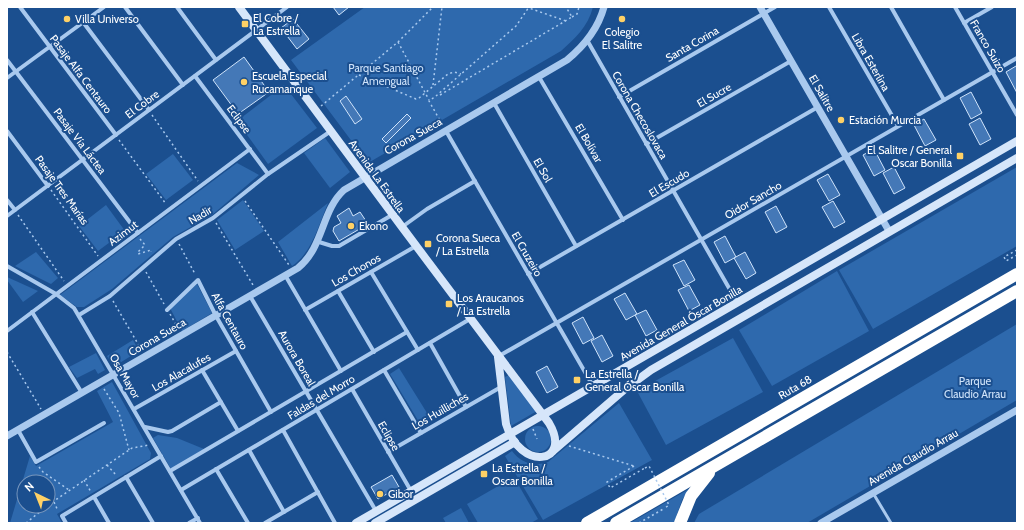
<svg xmlns="http://www.w3.org/2000/svg" width="1024" height="530" font-family="Cabin,sans-serif">
<style>
.green{fill:#2e69ad;fill-rule:evenodd}
.building{fill:#4478b7;stroke:#cfe3fa}
.lines{fill:none;stroke-linecap:round;stroke-linejoin:round}
.path{stroke:#a9c9ee;stroke-width:1.5;stroke-dasharray:2 3;stroke-linecap:butt}
.service{stroke:#a9c9ee;stroke-width:3}
.minor{stroke:#a9c9ee;stroke-width:4}
.tertiary{stroke:#a9c9ee;stroke-width:7}
.secondary{stroke:#d6e6fa;stroke-width:8}
.motorway{stroke:#fff;stroke-width:12}
.path-bridge{stroke:#a9c9ee;stroke-width:1.5;stroke-dasharray:2 3;stroke-linecap:butt}
.poi-dot{fill:#ffd166;stroke:#1b4f8f;stroke-width:1.5}
.labels{text-anchor:middle;stroke-width:4;stroke-linejoin:round;paint-order:stroke}
.poi-label{font-size:11px;fill:#fff;stroke:#1b4f8f;text-anchor:start}
.street-label{font-size:11px;fill:#fff;stroke:#1b4f8f}
.park-label{font-size:11px;fill:#cfe3fa;stroke:#1b4f8f}
</style>
<rect width="100%" height="100%" fill="#1b4f8f"/>
<g class="green">
<path d="M365,7H593C588,27 575,38 561,51L368,163L291,60Z"/>
<path d="M284,85L317,128L268,164L237,121Z"/>
<path d="M325,138L350,172L330,188L304,153Z"/>
<path d="M173,154L193,180L166,200L146,174Z"/>
<path d="M237,163L259,175L212,215L173,237L112,289L84,307H77L60,295Z"/>
<path d="M1017,167V246L873,329L839,270Z"/>
<path d="M243,200L264,231L235,250L217,220Z"/>
<path d="M328,203C319,224 312,253 292,266L278,242Z"/>
<path d="M106,205L125,231L98,251L79,226Z"/>
<path d="M36,252L58,278L51,284L15,266Z"/>
<path d="M837,271L869,331L772,386L739,330Z"/>
<path d="M7,277L38,291L23,302L7,280Z"/>
<path d="M197,284L212,313L182,331L170,308Z"/>
<path d="M1017,324V400L807,523H694L699,514Z"/>
<path d="M733,338L763,392L666,445L637,391Z"/>
<path d="M133,340L139,351L118,364L120,368L116,371L107,356Z"/>
<path d="M96,353L105,370L98,374L95,369L77,378L69,367Z"/>
<path d="M399,368L432,421L422,427L390,374Z"/>
<path d="M509,375L537,411L511,426L505,377Z"/>
<path d="M112,382L151,453L150,459L57,514L62,523H10L30,456L36,466L113,422L97,391ZM24,482H48V506H24Z"/>
<path d="M619,403L652,460L543,520L505,456L512,451C521,463 534,467 548,462Z"/>
<circle cx="538" cy="439" r="13"/>
<path d="M158,435L177,438L204,449L171,469L153,438Z"/>
<path d="M514,477L538,519L531,523H478L467,504Z"/>
<path d="M689,489L682,500L674,523H630Z"/>
<path d="M461,508L469,523H446L443,518Z"/>
</g>
<g class="building">
<path d="M333,7H349L339,15Z"/>
<path d="M293,19L309,39L297,49L281,28Z"/>
<path d="M244,57L269,92L238,114L213,80Z"/>
<path d="M1016,66L1017,67V93L1006,72Z"/>
<path d="M971,92L982,113L971,119L960,98Z"/>
<path d="M346,96L362,119L355,124L340,101Z"/>
<path d="M407,114L411,118L386,143L382,139Z"/>
<path d="M980,118L991,139L980,145L969,124Z"/>
<path d="M924,119L936,140L925,146L914,125Z"/>
<path d="M874,149L885,170L874,176L863,155Z"/>
<path d="M894,167L905,188L894,194L883,173Z"/>
<path d="M828,174L840,195L829,201L817,180Z"/>
<path d="M833,201L845,222L834,228L822,207Z"/>
<path d="M776,206L787,227L776,233L765,212Z"/>
<path d="M349,208L353,216L360,212L368,224L339,241L333,231L334,227L341,223L337,216Z"/>
<path d="M725,236L736,257L725,263L714,242Z"/>
<path d="M745,252L756,273L746,279L734,258Z"/>
<path d="M684,260L695,280L684,286L673,265Z"/>
<path d="M689,285L700,305L689,311L678,290Z"/>
<path d="M625,293L637,314L626,320L614,299Z"/>
<path d="M646,310L657,330L646,336L635,315Z"/>
<path d="M583,317L594,338L583,344L572,323Z"/>
<path d="M602,335L613,356L602,362L591,341Z"/>
<path d="M547,366L558,387L547,393L536,372Z"/>
<path d="M392,475L399,487L378,499L371,487Z"/>
</g>
<g class="lines">
<g class="path">
<path d="M526,7L566,21"/>
<path d="M572,17L577,14L579,7"/>
<path d="M398,42L429,100"/>
<path d="M359,75L416,99L419,98L448,74L454,72L461,74"/>
<path d="M433,85L442,7"/>
<path d="M440,95L572,17L566,7"/>
<path d="M321,106L398,42L433,7"/>
<path d="M152,115L198,181"/>
<path d="M442,124L429,101L436,96L516,26L529,7"/>
<path d="M119,140L166,204"/>
<path d="M51,190L98,256"/>
<path d="M245,201L289,265"/>
<path d="M18,215L64,281"/>
<path d="M216,223L253,285"/>
<path d="M140,239L145,245L138,252V254L151,250V252"/>
<path d="M179,244L195,274"/>
<path d="M1017,250L1004,257L1006,261L1017,255"/>
<path d="M146,272L164,304"/>
<path d="M113,301L141,349"/>
<path d="M170,314L178,328"/>
<path d="M7,352L41,409"/>
<path d="M104,389L119,413L129,450"/>
<path d="M533,429L537,439"/>
<path d="M569,446L634,466"/>
<path d="M107,465L117,476"/>
<path d="M634,466L607,482L610,488L645,468"/>
<path d="M39,467L43,472L69,490"/>
<path d="M84,480L91,492"/>
<path d="M54,502L58,511"/>
<path d="M48,505L132,448L149,445"/>
<path d="M26,523L47,506"/>
<path d="M639,523L665,508"/>
</g>
<path class="service" d="M873,493L891,523"/>
<g class="minor">
<path d="M20,7L116,135"/>
<path d="M125,7L183,85"/>
<path d="M177,7L216,60"/>
<path d="M829,7L898,126"/>
<path d="M891,7L944,100"/>
<path d="M955,7L1017,115"/>
<path d="M83,22L149,110"/>
<path d="M964,23L992,7"/>
<path d="M587,40L737,302"/>
<path d="M7,60L138,233"/>
<path d="M195,76L268,174"/>
<path d="M539,77L623,220"/>
<path d="M7,78L104,7"/>
<path d="M619,97L775,7"/>
<path d="M494,103L576,246"/>
<path d="M7,131L48,186"/>
<path d="M446,131L593,386"/>
<path d="M646,144L791,61"/>
<path d="M7,200L15,210"/>
<path d="M7,216L287,7"/>
<path d="M402,227L427,209L475,181"/>
<path d="M319,242L332,246H339L392,215"/>
<path d="M7,266L56,294L74,308L200,523"/>
<path d="M371,272L418,350"/>
<path d="M528,274L818,107"/>
<path d="M285,275L341,371"/>
<path d="M338,291L374,352"/>
<path d="M250,296L376,511"/>
<path d="M167,310L198,280L216,316L271,412"/>
<path d="M305,310L416,246"/>
<path d="M32,312L82,393"/>
<path d="M79,315L110,296L176,239L213,218L268,174L331,131"/>
<path d="M7,331L250,149"/>
<path d="M430,343L466,407"/>
<path d="M499,356L1017,58"/>
<path d="M202,370L238,431"/>
<path d="M384,370L421,433"/>
<path d="M352,389L411,491"/>
<path d="M134,409L236,351"/>
<path d="M145,427L168,432L172,431L221,402"/>
<path d="M18,430L36,462L104,423"/>
<path d="M283,430L335,523"/>
<path d="M249,450L284,512"/>
<path d="M388,452L501,387"/>
<path d="M216,469L248,523"/>
<path d="M170,471L407,332"/>
<path d="M126,477L153,523"/>
<path d="M181,490L470,319"/>
<path d="M94,497L109,523"/>
<path d="M66,523L62,516L161,456"/>
<path d="M189,523L198,518"/>
<path d="M265,523L318,492"/>
</g>
<g class="tertiary">
<path d="M760,7L889,231"/>
<path d="M7,436L298,268C324,247 321,211 344,190L567,60C584,46 598,29 604,7"/>
<path d="M821,523L1017,410"/>
</g>
<g class="secondary">
<path d="M239,7L402,227L549,423C573,464 520,472 506,424L498,357"/>
<path d="M553,451L625,389L651,370L1017,158"/>
<path d="M356,523L1017,141"/>
<path d="M375,523L515,442"/>
</g>
<g class="motorway">
<path d="M587,523L1017,274"/>
<path d="M616,523L1017,291"/>
<path d="M680,523L691,496L709,473"/>
</g>
<path class="path-bridge" d="M645,468L649,466L669,505L665,508"/>
</g>
<g class="poi-dot">
<circle cx="67" cy="19" r="4"/>
<circle cx="622" cy="19" r="4"/>
<rect x="241" y="20" width="8" height="8" rx="2"/>
<circle cx="244" cy="82" r="4"/>
<circle cx="841" cy="120" r="4"/>
<rect x="956" y="152" width="8" height="8" rx="2"/>
<circle cx="351" cy="226" r="4"/>
<rect x="424" y="240" width="8" height="8" rx="2"/>
<rect x="445" y="300" width="8" height="8" rx="2"/>
<rect x="573" y="376" width="8" height="8" rx="2"/>
<rect x="480" y="470" width="8" height="8" rx="2"/>
<circle cx="380" cy="494" r="4"/>
</g>
<g class="labels">
<g class="poi-label">
<text x="253" y="22">El Cobre /<tspan x="253" dy="13">La Estrella</tspan></text>
<text x="75" y="23">Villa Universo</text>
<text x="622" y="36" text-anchor="middle">Colegio<tspan x="622" dy="13">El Salitre</tspan></text>
<text x="252" y="80">Escuela Especial<tspan x="252" dy="13">Rucamanque</tspan></text>
<text x="849" y="124">Estación Murcia</text>
<text x="952" y="154" text-anchor="end">El Salitre / General<tspan x="952" dy="13">Oscar Bonilla</tspan></text>
<text x="359" y="230">Ekono</text>
<text x="436" y="242">Corona Sueca<tspan x="436" dy="13">/ La Estrella</tspan></text>
<text x="457" y="302">Los Araucanos<tspan x="457" dy="13">/ La Estrella</tspan></text>
<text x="585" y="378">La Estrella /<tspan x="585" dy="13">General Óscar Bonilla</tspan></text>
<text x="492" y="472">La Estrella /<tspan x="492" dy="13">Oscar Bonilla</tspan></text>
<text x="388" y="498">Gibor</text>
</g>
<g class="street-label">
<text transform="translate(692 44) rotate(-30)" y="4">Santa Corina</text>
<text transform="translate(988 46) rotate(60)" y="4">Franco Suizo</text>
<text transform="translate(871 62) rotate(60)" y="4">Libra Esterlina</text>
<text transform="translate(81 74) rotate(53)" y="4">Pasaje Alfa Centauro</text>
<text transform="translate(822 93) rotate(60)" y="4">El Salitre</text>
<text transform="translate(714 95) rotate(-30)" y="4">El Sucre</text>
<text transform="translate(142 104) rotate(-37)" y="4">El Cobre</text>
<text transform="translate(640 115) rotate(60)" y="4">Corona Checoslovaca</text>
<text transform="translate(239 119) rotate(53)" y="4">Eclipse</text>
<text transform="translate(413 136) rotate(-29)" y="4">Corona Sueca</text>
<text transform="translate(80 141) rotate(53)" y="4">Pasaje Vía Láctea</text>
<text transform="translate(589 143) rotate(60)" y="4">El Bolívar</text>
<text transform="translate(543 170) rotate(60)" y="4">El Sol</text>
<text transform="translate(377 176) rotate(54)" y="4">Avenida La Estrella</text>
<text transform="translate(669 183) rotate(-30)" y="4">El Escudo</text>
<text transform="translate(62 190) rotate(54)" y="4">Pasaje Tres Marías</text>
<text transform="translate(753 200) rotate(-30)" y="4">Oidor Sancho</text>
<text transform="translate(200 215) rotate(-31)" y="4">Nadir</text>
<text transform="translate(123 233) rotate(-37)" y="4">Azimut</text>
<text transform="translate(527 254) rotate(60)" y="4">El Cruzeiro</text>
<text transform="translate(356 270) rotate(-30)" y="4">Los Chonos</text>
<text transform="translate(230 321) rotate(61)" y="4">Alfa Centauro</text>
<text transform="translate(681 323) rotate(-30)" y="4">Avenida General Óscar Bonilla</text>
<text transform="translate(157 337) rotate(-30)" y="4">Corona Sueca</text>
<text transform="translate(297 358) rotate(60)" y="4">Aurora Boreal</text>
<text transform="translate(181 372) rotate(-30)" y="4">Los Alacalufes</text>
<text transform="translate(125 376) rotate(60)" y="4">Osa Mayor</text>
<text transform="translate(795 387) rotate(-30)" y="4">Ruta 68</text>
<text transform="translate(321 397) rotate(-31)" y="4">Faldas del Morro</text>
<text transform="translate(440 411) rotate(-30)" y="4">Los Huilliches</text>
<text transform="translate(389 436) rotate(60)" y="4">Eclipse</text>
<text transform="translate(913 457) rotate(-30)" y="4">Avenida Claudio Arrau</text>
</g>
<g class="park-label">
<text x="386" y="72">Parque Santiago<tspan x="386" dy="13">Amengual</tspan></text>
<text x="975" y="385">Parque<tspan x="975" dy="13">Claudio Arrau</tspan></text>
</g>
</g>
<rect width="1024" height="530" fill="none" stroke="#ffffff" stroke-width="16"/>
<g transform="translate(36 494) rotate(317)"><circle r="19" fill="#1b4f8f" stroke="#7695bc"/>
<path d="M0-3L7 15L0 10L-7 15Z" fill="#ffd166"/>
<text y="-6" font-size="11" font-weight="bold" text-anchor="middle" fill="#ffffff">N</text>
</g>
</svg>
